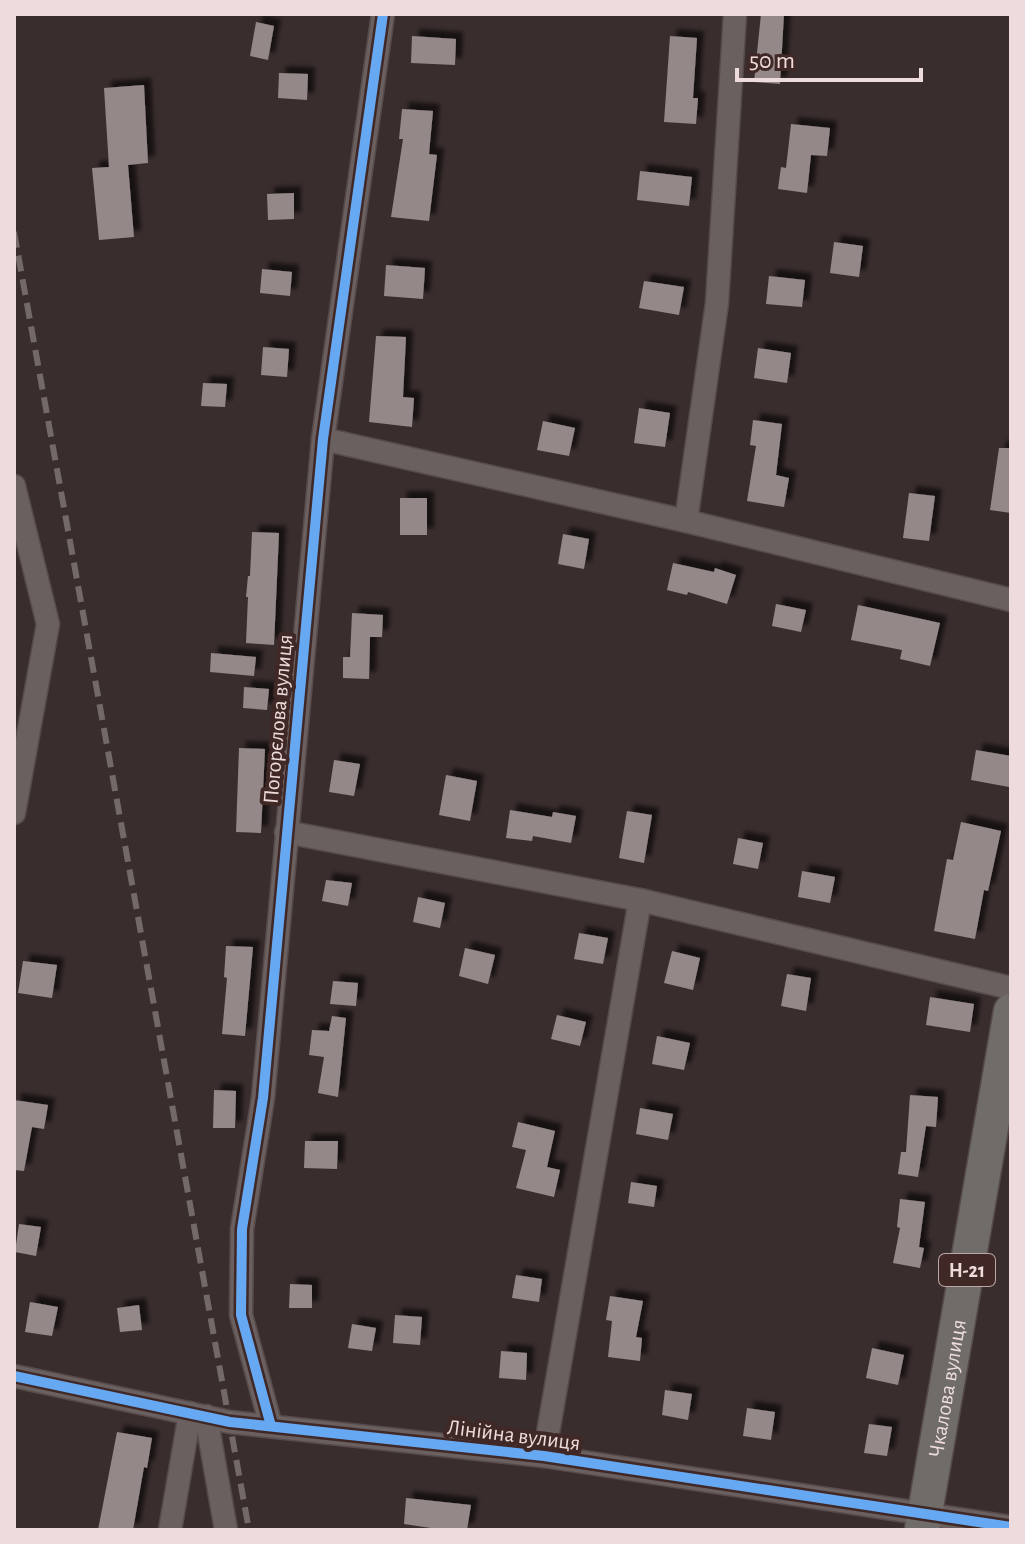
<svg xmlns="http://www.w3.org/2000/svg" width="1025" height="1544" font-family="'Alegreya Sans',sans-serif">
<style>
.building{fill:#948888;filter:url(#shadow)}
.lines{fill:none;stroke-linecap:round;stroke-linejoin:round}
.street-casing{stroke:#564a4a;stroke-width:25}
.primary-casing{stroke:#564a4a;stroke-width:37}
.street{stroke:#6a605f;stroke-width:22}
.primary{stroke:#6f6c69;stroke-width:34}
.rail{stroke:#746969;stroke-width:6;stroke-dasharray:16 8;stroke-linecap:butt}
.cycleway-casing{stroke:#402827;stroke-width:15}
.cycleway{stroke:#66a8f1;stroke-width:10}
.labels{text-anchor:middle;stroke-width:8;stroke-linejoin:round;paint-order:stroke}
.shield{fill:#402827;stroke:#b9a6a5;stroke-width:2}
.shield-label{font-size:20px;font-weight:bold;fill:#eddcdb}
.street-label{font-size:22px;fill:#eddcdb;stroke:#402827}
</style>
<defs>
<filter id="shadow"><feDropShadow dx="7" dy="-7" stdDeviation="2" flood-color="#0009"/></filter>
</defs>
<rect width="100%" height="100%" fill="#3a2d2d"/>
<g class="building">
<path d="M761,14H784L780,84L754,82Z"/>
<path d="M256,22L274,26L268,60L250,56Z"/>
<path d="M412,36L456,39L455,65L411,63Z"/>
<path d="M670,36L697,38L693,98H698L696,124L664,122Z"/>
<path d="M279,73L308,74L307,100L278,98Z"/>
<path d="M144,85L148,163L128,165L134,237L99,240L92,168L109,167L104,88Z"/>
<path d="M402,109L433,111L429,154L437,155L429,221L391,217L403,139H399Z"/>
<path d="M791,124L830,128L827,156L811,155L807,193L778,189L781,167L786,168Z"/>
<path d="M640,171L692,177L689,206L637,200Z"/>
<path d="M294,193V219L268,220L267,194Z"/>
<path d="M834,242L863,246L859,277L830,273Z"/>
<path d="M386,265L425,268L423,299L384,296Z"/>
<path d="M262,269L292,272L290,296L260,293Z"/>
<path d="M769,276L805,280L802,307L766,304Z"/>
<path d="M644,281L684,287L679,315L639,308Z"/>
<path d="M376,336L406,337L403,397L414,398L412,427L369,422Z"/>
<path d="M263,347L289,349L287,377L261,375Z"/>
<path d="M758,348L791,353L787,383L754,378Z"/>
<path d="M203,383L227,384L225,407L201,406Z"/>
<path d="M639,408L670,413L665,447L634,443Z"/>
<path d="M753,420L782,424L776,475L789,478L784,507L747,501L756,446L750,445Z"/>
<path d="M543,421L575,428L569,456L537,450Z"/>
<path d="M999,448H1011V513L990,510Z"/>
<path d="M909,493L935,496L929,541L903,538Z"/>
<rect x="400" y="498" width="27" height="37"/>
<path d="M252,532L279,533L274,645L246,643L248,597H246L248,576H250Z"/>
<path d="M563,534L589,539L584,569L558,564Z"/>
<path d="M673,563L714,572L715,568L736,575L727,604L688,592L687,595L667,590Z"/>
<path d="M776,604L806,610L801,632L772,626Z"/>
<path d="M858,605L940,623L930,666L900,659L902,650L851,640Z"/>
<path d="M352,613L383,615L382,637H370L369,679L343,678V657H350Z"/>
<path d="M211,653L256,657L254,676L210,672Z"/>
<path d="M244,687L269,689L267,710L243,708Z"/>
<path d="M239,748L265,749L261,833L236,832Z"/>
<path d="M976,750L1011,756L1009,787L971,780Z"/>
<path d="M334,760L360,764L354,796L329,792Z"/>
<path d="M446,775L477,781L470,821L439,815Z"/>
<path d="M510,810L552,817L553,812L576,816L571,843L533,836L532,841L506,838Z"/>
<path d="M627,811L652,815L644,863L619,858Z"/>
<path d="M961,822L1001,831L988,891L984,890L975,939L934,931L947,859L953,860Z"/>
<path d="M738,838L763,843L758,869L733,864Z"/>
<path d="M802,871L835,877L830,903L798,897Z"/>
<path d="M326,880L352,883L348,906L322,901Z"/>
<path d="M418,897L445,903L440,928L413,922Z"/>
<path d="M579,933L608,938L603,964L574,959Z"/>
<path d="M226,946L253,947L245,1036L222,1034L227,978L224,977Z"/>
<path d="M465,948L495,955L488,984L459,976Z"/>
<path d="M672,951L700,958L693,990L664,983Z"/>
<path d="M23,961L57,965L52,998L18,993Z"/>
<path d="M787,974L811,978L806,1011L781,1006Z"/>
<path d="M333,981L358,983L356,1006L330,1004Z"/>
<path d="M930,997L974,1004L970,1032L926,1025Z"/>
<path d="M557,1015L586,1022L580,1046L551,1039Z"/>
<path d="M332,1016L346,1018L338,1097L318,1093L324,1057L309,1055L312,1030L329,1031Z"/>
<path d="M657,1036L690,1043L684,1070L652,1064Z"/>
<path d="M214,1090L236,1091L235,1128H213Z"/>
<path d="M910,1095L938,1097L936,1127L926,1126L918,1177L898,1174L901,1152H906Z"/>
<path d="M14,1100L48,1105L44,1129L32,1127L24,1171L14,1170Z"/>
<path d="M640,1108L673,1114L668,1140L636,1134Z"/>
<path d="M518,1122L555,1131L547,1167L560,1170L554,1197L516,1188L526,1150L512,1147Z"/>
<path d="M305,1141H338L337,1169L304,1168Z"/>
<path d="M631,1182L657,1186L654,1207L628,1203Z"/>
<path d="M900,1199L925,1202L919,1247L924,1248L920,1268L893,1263L900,1228L897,1227Z"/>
<path d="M19,1224L41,1227L36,1256L15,1252Z"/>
<path d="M516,1275L542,1279L539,1302L512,1298Z"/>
<path d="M290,1284L312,1285V1308H289Z"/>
<path d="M610,1296L643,1301L636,1337L642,1338L640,1361L608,1357L612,1321L606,1320Z"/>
<path d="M30,1302L58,1307L52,1336L25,1332Z"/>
<path d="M139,1305L142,1330L120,1332L117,1308Z"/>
<path d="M395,1315L422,1317L420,1345L393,1343Z"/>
<path d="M352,1324L376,1328L372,1351L348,1348Z"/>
<path d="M872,1348L904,1355L898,1385L866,1378Z"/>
<path d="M501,1351L527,1353L526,1380L499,1378Z"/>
<path d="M665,1390L692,1394L688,1420L662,1415Z"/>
<path d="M747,1408L775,1412L771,1440L743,1436Z"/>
<path d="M869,1424L892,1427L887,1456L864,1453Z"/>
<path d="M117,1432L152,1438L147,1468L144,1467L133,1530H98Z"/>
<path d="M406,1498L471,1505L467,1530H444L404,1524Z"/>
</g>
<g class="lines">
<g class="street-casing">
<g id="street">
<path d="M323,439L686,521L1011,600"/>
<path d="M14,486L48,624L14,813"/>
<path d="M686,521L717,303L735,14"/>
<path d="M286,832L640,900L1011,988"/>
<path d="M14,1376L230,1422L544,1456L1011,1527"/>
<path d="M206,1416L226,1530"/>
<path d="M271,1426L241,1315L242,1229L263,1098L323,439L383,14"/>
<path d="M544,1456L640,900"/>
<path d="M170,1530L190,1413"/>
</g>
</g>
<g class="primary-casing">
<g id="primary">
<path id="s1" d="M922,1530L1011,1011"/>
</g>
</g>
<use href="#street" class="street"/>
<use href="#primary" class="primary"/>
<path class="rail" d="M14,232L249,1530"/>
<g class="cycleway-casing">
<g id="cycleway">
<path d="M14,1376L230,1422L544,1456L1011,1527"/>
<path d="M271,1426L241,1315L242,1229L263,1098L323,439L383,14"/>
</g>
</g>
<use href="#cycleway" class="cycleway"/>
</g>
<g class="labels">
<rect class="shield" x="939" y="1254" width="56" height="32" rx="6"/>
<g class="shield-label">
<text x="967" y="1277">Н-21</text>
</g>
<g class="street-label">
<text transform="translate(277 719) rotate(-85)" y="8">Погорєлова вулиця</text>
<text dy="8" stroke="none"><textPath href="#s1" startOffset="144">Чкалова вулиця</textPath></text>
<text transform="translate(514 1434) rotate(7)" y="8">Лінійна вулиця</text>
</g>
</g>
<rect width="1025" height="1544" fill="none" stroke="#eddcdb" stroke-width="32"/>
<path d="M737 68v12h184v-12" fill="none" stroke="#eddcdb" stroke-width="4"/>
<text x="749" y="68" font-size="24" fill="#eddcdb" stroke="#402827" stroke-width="6" paint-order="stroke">50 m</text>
</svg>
